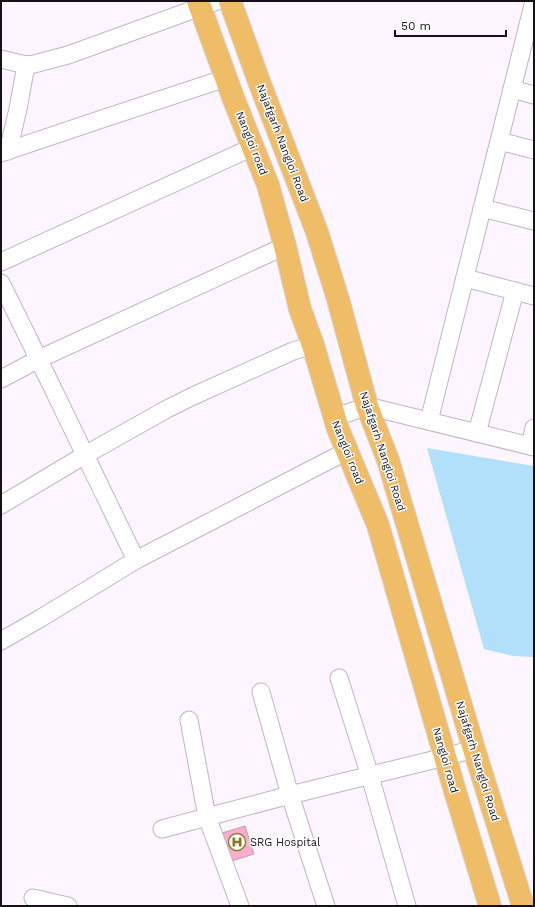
<svg xmlns="http://www.w3.org/2000/svg" width="535" height="907" font-family="'Work Sans',sans-serif">
<style>
.water{fill:#b2dff9}
.building{fill:#fcadcd;stroke:#b6a2a9}
.lines{fill:none;stroke-linecap:round;stroke-linejoin:round}
.street-casing{stroke:#c1b5c4;stroke-width:19}
.primary-casing{stroke:#d5d4d5;stroke-width:24}
.street{stroke:#fff;stroke-width:17}
.primary{stroke:#efbc68;stroke-width:22}
.labels{text-anchor:middle;stroke-width:3;stroke-linejoin:round;paint-order:stroke}
.street-label{font-size:11px;fill:#151116;stroke:#fff}
.poi-label{font-size:11px;fill:#151116;stroke:#fff;text-anchor:start}
</style>
<rect width="100%" height="100%" fill="#fdf5ff"/>
<path class="water" d="M427,448L534,466V657L513,656L484,649Z"/>
<path class="building" d="M245,826L254,854L228,862L219,834Z"/>
<g class="lines">
<g class="street-casing">
<g id="street">
<path d="M1,59L26,65L34,64L68,55L217,1"/>
<path d="M512,89L534,95"/>
<path d="M499,141L534,150"/>
<path d="M8,151L18,109L26,65"/>
<path d="M1,153L105,118L226,78"/>
<path d="M482,208L534,221"/>
<path d="M1,262L253,147"/>
<path d="M465,278L534,296"/>
<path d="M1,283C47,375 91,468 136,560"/>
<path d="M1,379L39,359L285,246"/>
<path d="M334,418L367,406L534,447"/>
<path d="M429,421L534,1"/>
<path d="M477,433L515,291"/>
<path d="M530,446L534,428"/>
<path d="M1,505L85,455L167,409L191,397L293,351L313,345"/>
<path d="M1,641L41,618L136,560L347,451"/>
<path d="M339,678L370,776L407,906"/>
<path d="M261,692L290,795L326,906"/>
<path d="M189,720L207,817L240,906"/>
<path d="M162,829L290,795L445,757L474,749"/>
<path d="M33,898L68,906"/>
</g>
</g>
<g class="primary-casing">
<g id="primary">
<path d="M198,1L234,100L268,185L285,246L300,309L313,345L338,429L378,525L455,791L490,906"/>
<path d="M230,1L260,84L317,232L338,299L367,406L388,460L474,749L523,906"/>
</g>
</g>
<use href="#street" class="street"/>
<use href="#primary" class="primary"/>
</g>
<defs>
<g id="hospital-ring" transform="scale(0.9)"><circle r="9.5" fill="#fff" stroke="#84791e" stroke-width="1.5"/><path d="M-5-5h3v3.5h4V-5h3V5h-3V1.5h-4V5h-3Z" fill="#84791e"/></g>
</defs>
<g fill-rule="evenodd">
<use href="#hospital-ring" x="237" y="842"/>
</g>
<g class="labels">
<g class="street-label">
<text transform="translate(252 143) rotate(68)" y="4">Nangloi road</text>
<text transform="translate(283 143) rotate(69)" y="4">Najafgarh Nangloi Road</text>
<text transform="translate(383 451) rotate(72)" y="4">Najafgarh Nangloi Road</text>
<text transform="translate(348 452) rotate(68)" y="4">Nangloi road</text>
<text transform="translate(446 760) rotate(74)" y="4">Nangloi road</text>
<text transform="translate(478 761) rotate(73)" y="4">Najafgarh Nangloi Road</text>
</g>
<g class="poi-label">
<text x="250" y="846">SRG Hospital</text>
</g>
</g>
<rect width="535" height="907" fill="none" stroke="#151116" stroke-width="4"/>
<path d="M395 30v6h111v-6" fill="none" stroke="#151116" stroke-width="2"/>
<text x="401" y="30" font-size="12" fill="#151116" stroke="#ffffff" stroke-width="3" paint-order="stroke">50 m</text>
</svg>
